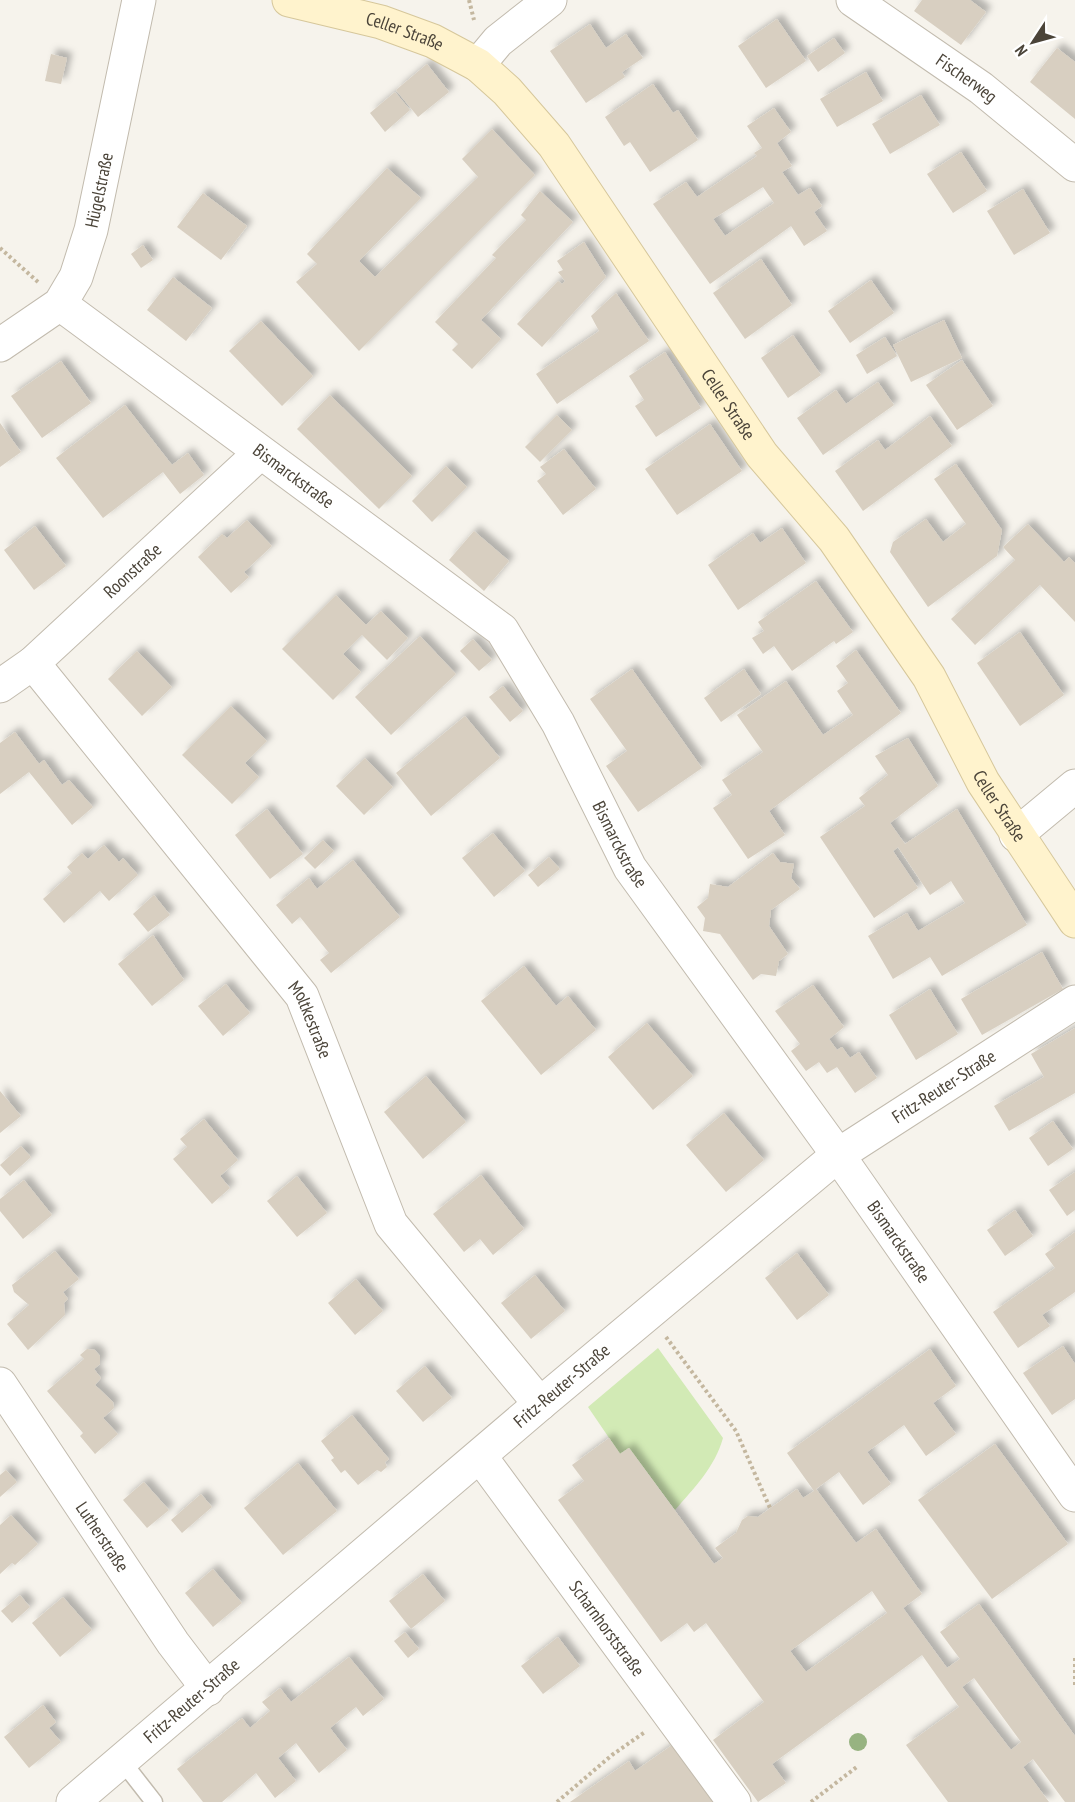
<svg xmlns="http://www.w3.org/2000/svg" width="1075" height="1802" font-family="'PT Sans Narrow',sans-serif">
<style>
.green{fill:#d2eab5}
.building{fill:#d8cfc1;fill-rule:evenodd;filter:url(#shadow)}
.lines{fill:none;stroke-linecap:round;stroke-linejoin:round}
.lane-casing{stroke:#c2bbae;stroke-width:19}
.street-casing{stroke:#c2bbae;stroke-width:35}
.secondary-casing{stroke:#d6c79b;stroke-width:35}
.path{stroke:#c4b79f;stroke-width:4;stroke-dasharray:3 3;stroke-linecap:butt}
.lane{stroke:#fff;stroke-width:16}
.street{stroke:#fff;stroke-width:33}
.secondary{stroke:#fff3cd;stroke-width:33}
.tree{fill:#97b381}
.labels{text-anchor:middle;stroke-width:4.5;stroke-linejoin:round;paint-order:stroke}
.street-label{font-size:18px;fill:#4b4439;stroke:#fff}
</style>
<defs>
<filter id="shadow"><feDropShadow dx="5.5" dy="-5.5" stdDeviation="3" flood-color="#0004"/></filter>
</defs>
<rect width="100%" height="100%" fill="#f6f3ec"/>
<path class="green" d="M658,1348L723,1438C715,1467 694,1488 675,1510L629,1448L620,1454L588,1407Z"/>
<g class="building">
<path d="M922,0H970L986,12L961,45L914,11Z"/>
<path d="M777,19L806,61L766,88L738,46Z"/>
<path d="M590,24L606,48L626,34L643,58L622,72L625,77L586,103L550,51Z"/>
<path d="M834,38L845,53L818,72L807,56Z"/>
<path d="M1057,48L1075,62V119L1030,82Z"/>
<path d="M51,54L67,58L61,84L45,81Z"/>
<path d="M427,64L449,92L418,117L396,90Z"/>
<path d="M866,72L883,101L837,127L820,99Z"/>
<path d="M653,84L673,113L678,110L698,140L650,172L630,142L624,146L605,117Z"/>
<path d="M395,92L410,110L385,132L370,113Z"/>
<path d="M921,95L940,125L890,154L872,124Z"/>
<path d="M774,108L791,132L777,143L792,166L782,172L798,195L810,188L822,206L814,212L827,231L804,246L791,226L710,284L653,204L686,182L697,197L757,156L754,153L762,148L747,126ZM763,187L774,203L725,236L713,219Z"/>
<path d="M492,129L535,175L359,351L296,282L317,264L307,254L387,168L421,198L359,261L375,277L478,177L462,159Z"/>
<path d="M961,152L987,191L953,213L927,174Z"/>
<path d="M1023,189L1050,233L1014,255L987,211Z"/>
<path d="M540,191L573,222L481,320L501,339L472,369L452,350L458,344L435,322L496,258L492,255L526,220L521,215Z"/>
<path d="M203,193L247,226L221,260L177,227Z"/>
<path d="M584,242L606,277L542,347L517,324L558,281L562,284L565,281L558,272L563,270L557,261Z"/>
<path d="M143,245L153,260L141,268L131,254Z"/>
<path d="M761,259L792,305L745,339L713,293Z"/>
<path d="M173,277L212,308L186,341L147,310Z"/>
<path d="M871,280L894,313L850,343L828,311Z"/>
<path d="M616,293L649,341L557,404L536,374L599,331L591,316Z"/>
<path d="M944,320L962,358L911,382L893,345Z"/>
<path d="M261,321L313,376L282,406L229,351Z"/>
<path d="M793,335L821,375L788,398L761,358Z"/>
<path d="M885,337L897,356L867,374L856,355Z"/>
<path d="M665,352L701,408L656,437L635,406L644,400L629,376Z"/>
<path d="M962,360L993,406L957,430L926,385Z"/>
<path d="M61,361L91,403L42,438L11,396Z"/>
<path d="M878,382L894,405L823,455L797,418L836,390L846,404Z"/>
<path d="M330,395L412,476L379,509L297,429Z"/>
<path d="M125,405L172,465L188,453L204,475L180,494L163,472L103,518L56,458Z"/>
<path d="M557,415L572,430L540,462L525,447Z"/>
<path d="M930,416L952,446L863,511L835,471L878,440L885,450Z"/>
<path d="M0,423L21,452L0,467Z"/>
<path d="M710,424L742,471L677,515L645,469Z"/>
<path d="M564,449L596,489L563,515L537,481L546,474L540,467Z"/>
<path d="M956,464L1002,530L997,556L928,607L890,552L893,542L926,519L943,542L966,524L934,479Z"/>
<path d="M446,466L467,487L432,522L412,501Z"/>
<path d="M247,520L272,546L244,572L249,577L231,593L198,557L222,534L227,538Z"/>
<path d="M1028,524L1064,562L1069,557L1075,563V622L1040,585L975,645L951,619L1015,560L1003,547Z"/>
<path d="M35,526L66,566L34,590L4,550Z"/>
<path d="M782,528L806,563L738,610L708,565L753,533L760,543Z"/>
<path d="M474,531L509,561L484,591L449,560Z"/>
<path d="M816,581L853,632L836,644L834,641L792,671L774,646L763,654L752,638L764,631L758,622Z"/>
<path d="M336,595L366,625L381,611L408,638L387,660L362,635L343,654L361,672L333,700L282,649Z"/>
<path d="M1020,632L1064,695L1020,726L977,663Z"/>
<path d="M420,636L456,674L391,735L355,697Z"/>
<path d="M473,639L492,660L479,671L460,651Z"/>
<path d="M856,650L901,713L769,811L785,835L748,859L713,808L732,795L722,780L763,752L737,715L786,681L823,735L853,715L837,691L848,683L836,666Z"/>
<path d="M137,651L172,687L142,716L108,679Z"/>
<path d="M632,669L702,768L638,812L606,766L627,751L590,699Z"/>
<path d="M744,669L761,694L721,722L704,698Z"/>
<path d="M503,686L523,711L510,722L489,697Z"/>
<path d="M231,706L267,741L245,763L259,777L232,804L182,755Z"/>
<path d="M465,716L500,758L431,816L396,773Z"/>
<path d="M15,732L39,764L44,760L62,785L69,780L93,807L72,825L29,772L0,794V743Z"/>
<path d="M908,738L938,786L890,823L905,844L957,809L1027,925L942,976L930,957L893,979L868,936L907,913L918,931L965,903L951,881L930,895L898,847L893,851L918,888L874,918L820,837L865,806L859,798L888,775L875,756Z"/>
<path d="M365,758L393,787L364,815L336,786Z"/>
<path d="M267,809L303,854L270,879L235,835Z"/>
<path d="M493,833L525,871L494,897L462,858Z"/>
<path d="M323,840L334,851L315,869L304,858Z"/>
<path d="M104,845L119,862L123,858L138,875L109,901L100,891L64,923L43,899L72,873L67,867L82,853L88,859Z"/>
<path d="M773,853L780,862L794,864L791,878L800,889L771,910L769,926L788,954L779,961L776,976L761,974L753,980L720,934L703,931L705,918L697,907L708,898L710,884L728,887Z"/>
<path d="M549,857L560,869L538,887L528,875Z"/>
<path d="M353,860L400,917L331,973L320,960L329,953L300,917L292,924L276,905L309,878L317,889Z"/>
<path d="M154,895L170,915L148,932L133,914Z"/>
<path d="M153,935L184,980L152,1006L118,964Z"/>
<path d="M1042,952L1063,989L982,1035L961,999Z"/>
<path d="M524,966L556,1006L568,996L596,1030L541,1075L481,1001Z"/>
<path d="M226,984L250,1013L223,1036L198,1006Z"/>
<path d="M813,985L844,1027L829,1039L837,1050L842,1047L850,1058L859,1052L877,1078L855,1093L837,1067L827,1073L819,1062L806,1071L791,1051L800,1044L775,1011Z"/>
<path d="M930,989L958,1034L916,1060L889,1015Z"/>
<path d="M647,1023L693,1076L653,1110L608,1057Z"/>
<path d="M1075,1028V1093L1009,1131L994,1106L1044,1077L1031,1054Z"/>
<path d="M426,1076L466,1122L423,1159L384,1112Z"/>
<path d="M0,1091L21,1116L0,1133Z"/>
<path d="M724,1113L764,1160L726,1192L686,1145Z"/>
<path d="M204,1119L238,1160L220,1176L230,1188L212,1204L173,1159L187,1147L180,1139Z"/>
<path d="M1053,1121L1073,1149L1048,1166L1029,1138Z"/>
<path d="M21,1146L31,1157L10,1176L0,1165Z"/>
<path d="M1075,1172V1210L1067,1216L1049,1190Z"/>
<path d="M481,1175L524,1229L493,1255L480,1239L464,1252L433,1214Z"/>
<path d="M297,1176L327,1213L297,1237L267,1201Z"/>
<path d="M24,1180L52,1215L23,1239L0,1211V1199Z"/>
<path d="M1015,1210L1033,1236L1005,1256L987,1230Z"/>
<path d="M1075,1232V1292L1042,1315L1050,1326L1018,1348L993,1312L1055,1268L1045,1254Z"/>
<path d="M55,1251L79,1279L63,1292L68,1299L64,1303L65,1315L28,1350L7,1324L29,1305L14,1292L12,1285Z"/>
<path d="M797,1253L829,1295L797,1320L765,1278Z"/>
<path d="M535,1275L565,1311L531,1339L501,1303Z"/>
<path d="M356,1279L383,1311L355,1335L328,1303Z"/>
<path d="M1063,1346L1075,1364V1399L1052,1415L1023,1373Z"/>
<path d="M87,1349L95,1350L100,1356V1364L94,1369L101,1378L95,1385L113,1402L114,1408L103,1418L118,1434L95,1454L80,1436L83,1433L47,1391L84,1359L80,1355Z"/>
<path d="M930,1349L956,1386L933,1403L956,1434L926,1456L904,1425L867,1452L891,1484L863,1505L839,1472L816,1489L856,1543L876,1529L922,1594L903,1608L947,1668L960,1659L940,1632L979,1604L1075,1736V1802H1065L1033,1759L1023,1767L1049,1802H948L906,1745L959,1707L922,1655L772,1764L786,1783L758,1802L713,1740L764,1702L706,1623L694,1632L687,1623L661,1642L558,1500L584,1481L572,1465L609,1438L620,1454L629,1448L714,1564L723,1558L715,1548L736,1533L742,1520L748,1516L758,1517L797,1489L803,1498L814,1491L787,1453ZM872,1591L887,1613L806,1672L790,1651ZM974,1678L1021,1742L1011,1750L962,1687Z"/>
<path d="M425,1366L452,1398L423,1422L396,1391Z"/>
<path d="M352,1415L389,1459L385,1462L387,1467L381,1472L377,1470L358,1485L345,1470L341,1473L331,1460L334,1458L321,1441Z"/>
<path d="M995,1444L1068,1544L992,1599L918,1500Z"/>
<path d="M298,1463L337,1511L283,1555L244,1508Z"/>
<path d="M6,1470L17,1482L0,1497V1475Z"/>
<path d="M144,1482L169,1510L147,1528L123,1500Z"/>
<path d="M201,1494L212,1507L182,1533L171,1520Z"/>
<path d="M11,1515L38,1544L15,1565L12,1563L0,1574V1525Z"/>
<path d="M213,1569L242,1603L213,1627L185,1593Z"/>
<path d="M423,1574L445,1601L411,1629L389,1601Z"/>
<path d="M20,1595L30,1607L12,1623L1,1611Z"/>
<path d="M63,1597L92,1630L60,1657L32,1623Z"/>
<path d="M405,1632L419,1649L408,1658L394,1641Z"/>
<path d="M558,1637L580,1666L543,1694L521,1666Z"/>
<path d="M349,1657L384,1699L363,1716L356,1707L330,1728L347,1750L319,1773L296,1743L278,1758L296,1781L275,1798L256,1773L222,1802H203L177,1769L242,1718L250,1728L270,1711L262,1702L280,1688L291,1702Z"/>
<path d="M43,1705L56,1722L49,1728L61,1742L29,1768L4,1737Z"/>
<path d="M675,1743L716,1802H570L629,1761L635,1771Z"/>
</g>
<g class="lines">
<g class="lane-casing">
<path id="lane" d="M122,1761L154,1802"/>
</g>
<g class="street-casing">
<g id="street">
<path id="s1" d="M853,0L981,88L1075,165"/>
<path d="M478,65L498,41L550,0"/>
<path id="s2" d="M60,304L502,630L558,723L630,868L838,1155L1075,1495"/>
<path id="s3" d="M0,345L60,304L76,277L91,230L139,0"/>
<path id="s4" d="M33,663L302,996L391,1224L540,1404"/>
<path id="s5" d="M0,686L33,663L260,453"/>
<path d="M1016,835L1075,786"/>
<path id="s6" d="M0,1384L173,1643L208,1689"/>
<path id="s7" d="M480,1456L734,1802"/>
<path id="s8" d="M73,1802L540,1404L838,1155L1075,1002"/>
</g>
</g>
<g class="secondary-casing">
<g id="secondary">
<path id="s9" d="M289,0L381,22L433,41L478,65L507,91L554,145L762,455L834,539L929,677L983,782L1075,921"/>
</g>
</g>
<g class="path">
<path d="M469,0L474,20"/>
<path d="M0,248L38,282"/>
<path d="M666,1337L736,1431L770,1508"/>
<path d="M1075,1658V1685"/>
<path d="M557,1802L612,1755L645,1732"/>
<path d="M811,1802L858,1766"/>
</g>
<use href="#lane" class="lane"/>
<use href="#street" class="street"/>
<use href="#secondary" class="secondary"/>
</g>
<circle class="tree" cx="858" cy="1742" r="9"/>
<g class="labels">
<g class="street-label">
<text dy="6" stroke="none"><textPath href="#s9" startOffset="120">Celler Straße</textPath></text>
<text dy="6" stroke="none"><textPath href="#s1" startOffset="138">Fischerweg</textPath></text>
<text dy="6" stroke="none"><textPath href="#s3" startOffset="194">Hügelstraße</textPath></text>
<text dy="6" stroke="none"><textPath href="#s9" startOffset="624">Celler Straße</textPath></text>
<text dy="6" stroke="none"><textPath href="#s2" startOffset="290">Bismarckstraße</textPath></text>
<text dy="6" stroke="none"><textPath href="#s5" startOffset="176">Roonstraße</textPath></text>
<text dy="6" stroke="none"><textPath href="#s9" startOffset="1110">Celler Straße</textPath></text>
<text dy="6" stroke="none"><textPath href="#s2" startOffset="794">Bismarckstraße</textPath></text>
<text dy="6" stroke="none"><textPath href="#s4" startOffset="453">Moltkestraße</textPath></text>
<text dy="6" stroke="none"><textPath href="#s8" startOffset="1128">Fritz-Reuter-Straße</textPath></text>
<text dy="6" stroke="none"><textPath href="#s2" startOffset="1280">Bismarckstraße</textPath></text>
<text dy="6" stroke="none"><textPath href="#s8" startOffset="642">Fritz-Reuter-Straße</textPath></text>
<text dy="6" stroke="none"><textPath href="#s6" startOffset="184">Lutherstraße</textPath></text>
<text dy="6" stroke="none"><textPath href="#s7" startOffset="214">Scharnhorststraße</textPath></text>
<text dy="6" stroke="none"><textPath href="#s8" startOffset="156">Fritz-Reuter-Straße</textPath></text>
</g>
</g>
<g transform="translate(1033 42) rotate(234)" stroke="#ffffff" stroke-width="4.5" paint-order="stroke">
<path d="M0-4.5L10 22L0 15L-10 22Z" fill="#4b4439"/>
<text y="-9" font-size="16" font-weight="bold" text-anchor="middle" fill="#4b4439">N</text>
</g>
</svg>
